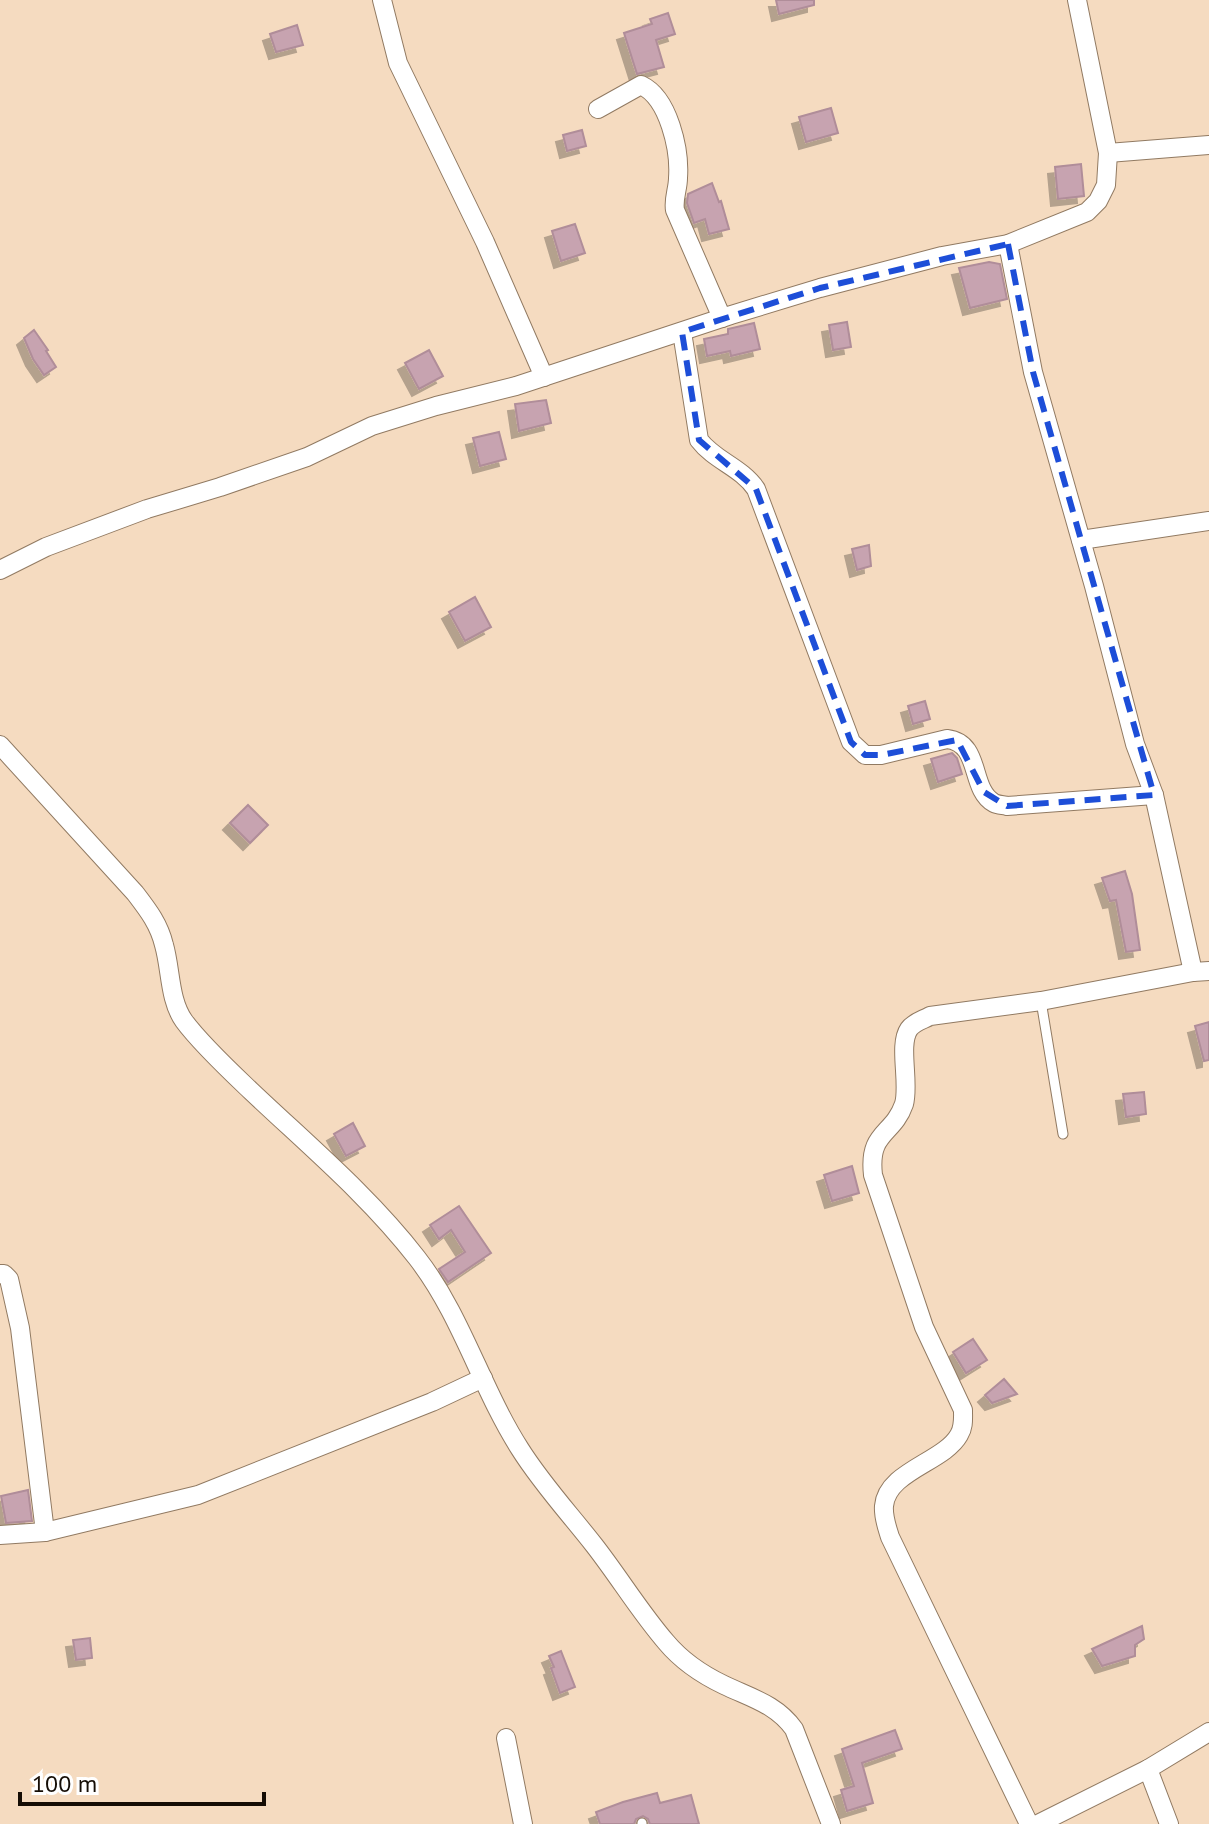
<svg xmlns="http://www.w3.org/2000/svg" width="1209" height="1824" font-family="'PT Sans',sans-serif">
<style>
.building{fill:#c7a3b0;stroke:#b08d99;stroke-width:2;filter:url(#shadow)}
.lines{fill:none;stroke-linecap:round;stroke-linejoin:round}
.lane-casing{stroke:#917a62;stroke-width:11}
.street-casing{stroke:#917a62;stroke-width:20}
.lane{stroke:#fff;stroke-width:9}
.street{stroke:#fff;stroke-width:18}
.marked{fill:none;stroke:#1d4ed8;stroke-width:6;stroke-dasharray:16 10;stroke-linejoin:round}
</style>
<defs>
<filter id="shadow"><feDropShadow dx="-7" dy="7" stdDeviation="0" flood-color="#0004"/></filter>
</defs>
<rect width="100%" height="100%" fill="#f5dbc0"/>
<g class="building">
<path d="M776,0H814V5L779,14Z"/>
<path d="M668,13L675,34L656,40L664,67L637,74L624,33L652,24L650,19Z"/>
<path d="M297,25L303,45L276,52L270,34Z"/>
<path d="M831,108L838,133L806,142L799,117Z"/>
<path d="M582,130L586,146L567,151L563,135Z"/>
<path d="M1081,164L1084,196L1058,199L1055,167Z"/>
<path d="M712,183L719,202L721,201L729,229L709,234L705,219L694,223L687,203L688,194Z"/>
<path d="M575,224L585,253L561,261L552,231Z"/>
<path d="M989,262L1000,264L1007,299L970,308L959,268Z"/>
<path d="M847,322L851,347L833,350L829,325Z"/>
<path d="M754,323L760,349L731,356L730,351L707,356L704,339L728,334V329Z"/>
<path d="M34,330L48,350L46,351L56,367L44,375L33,359L24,338Z"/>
<path d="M429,350L443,376L419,389L405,363Z"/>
<path d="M546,400L551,423L519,431L515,404Z"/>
<path d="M499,432L506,459L480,466L473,438Z"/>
<path d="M869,545L871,566L857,570L852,549Z"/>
<path d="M475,597L491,627L465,641L449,612Z"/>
<path d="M925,701L930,719L913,724L908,706Z"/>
<path d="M952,753L957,758L962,774L938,782L931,759Z"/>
<path d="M248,805L268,825L250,843L230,823Z"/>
<path d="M1125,871L1132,894L1140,950L1126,952L1116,900L1110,901L1102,878Z"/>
<path d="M1209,1022V1060L1204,1061L1195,1026Z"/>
<path d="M1144,1092L1146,1114L1126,1117L1123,1094Z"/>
<path d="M353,1123L365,1146L346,1156L334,1134Z"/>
<path d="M852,1166L859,1193L832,1201L824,1175Z"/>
<path d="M459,1206L491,1253L448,1282L439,1269L465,1252L451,1230L439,1239L430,1225Z"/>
<path d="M973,1339L987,1360L966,1373L953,1352Z"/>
<path d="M1004,1379L1017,1394L992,1403L985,1395Z"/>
<path d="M28,1490L32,1521L6,1523L1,1496Z"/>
<path d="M1142,1626L1144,1639L1135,1645V1656L1102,1666L1092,1649Z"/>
<path d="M90,1638L92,1658L76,1660L73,1640Z"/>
<path d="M561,1651L575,1687L560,1693L551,1668L554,1667L549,1656Z"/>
<path d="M895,1730L902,1749L862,1763L873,1803L847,1811L841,1790L854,1786L842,1749Z"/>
<path d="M657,1793L660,1803L691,1795L699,1824H650L648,1819L643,1816L636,1819L634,1824H600L596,1812L623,1802Z"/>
</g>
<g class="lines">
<g class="lane-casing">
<g id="lane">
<path d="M1041,1001L1063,1134"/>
<path d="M642,1823V1824"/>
</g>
</g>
<g class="street-casing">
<g id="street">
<path d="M382,0L398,63L485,242L544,377"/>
<path d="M598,109L641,85C669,98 680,150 678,178C678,189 673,199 675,210L722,318"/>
<path d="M1108,153L1209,145"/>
<path d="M1008,244L1033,372L1094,586L1135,744L1154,795L1193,972"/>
<path d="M682,332L699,440C715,461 741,467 756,489L851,742L865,755H881L947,739C982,743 969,789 994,803C998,805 1003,805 1007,806L1154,795"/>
<path d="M1081,540L1209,521"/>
<path d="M0,570L46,547L147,509L220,487L307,457L372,426L436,406L516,386L731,315L820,288L942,256L1008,244L1087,212L1098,201L1106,185L1108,153L1077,0"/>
<path d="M0,745L135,893C148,910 159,924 164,945C171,969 169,1000 184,1021C201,1044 230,1071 251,1091C308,1145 369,1196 417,1258C462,1316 481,1388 520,1449C542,1484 569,1513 594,1545C619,1577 640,1612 666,1642C681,1660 703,1675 724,1685C751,1698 776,1704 794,1729L831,1824"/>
<path d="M0,1274H4L9,1279L20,1328L45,1532"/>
<path d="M0,1535L45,1532L198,1495L432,1402L483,1378"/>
<path d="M506,1738L523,1824"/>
<path d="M1148,1769L1169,1824"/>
<path d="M1029,1824L890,1537C887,1527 883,1517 884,1506C887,1471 944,1462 959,1435C964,1427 963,1419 963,1410L924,1327L873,1175C868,1131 893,1136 904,1104C910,1083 898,1045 909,1029C914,1022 923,1020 930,1016L1041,1001L1193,972L1209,971"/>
<path d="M1038,1824L1148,1769L1209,1732"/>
</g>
</g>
<use href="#lane" class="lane"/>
<use href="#street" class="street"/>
</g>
<path class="marked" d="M1008,244L1033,372L1154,795L1007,806L984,792L957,740L881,755H865L851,742L756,489L699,440L682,332L820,288Z"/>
<path d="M20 1792v12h244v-12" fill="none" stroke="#150d05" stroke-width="4"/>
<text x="32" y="1792" font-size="24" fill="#150d05" stroke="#ffffff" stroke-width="6" paint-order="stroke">100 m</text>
</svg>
